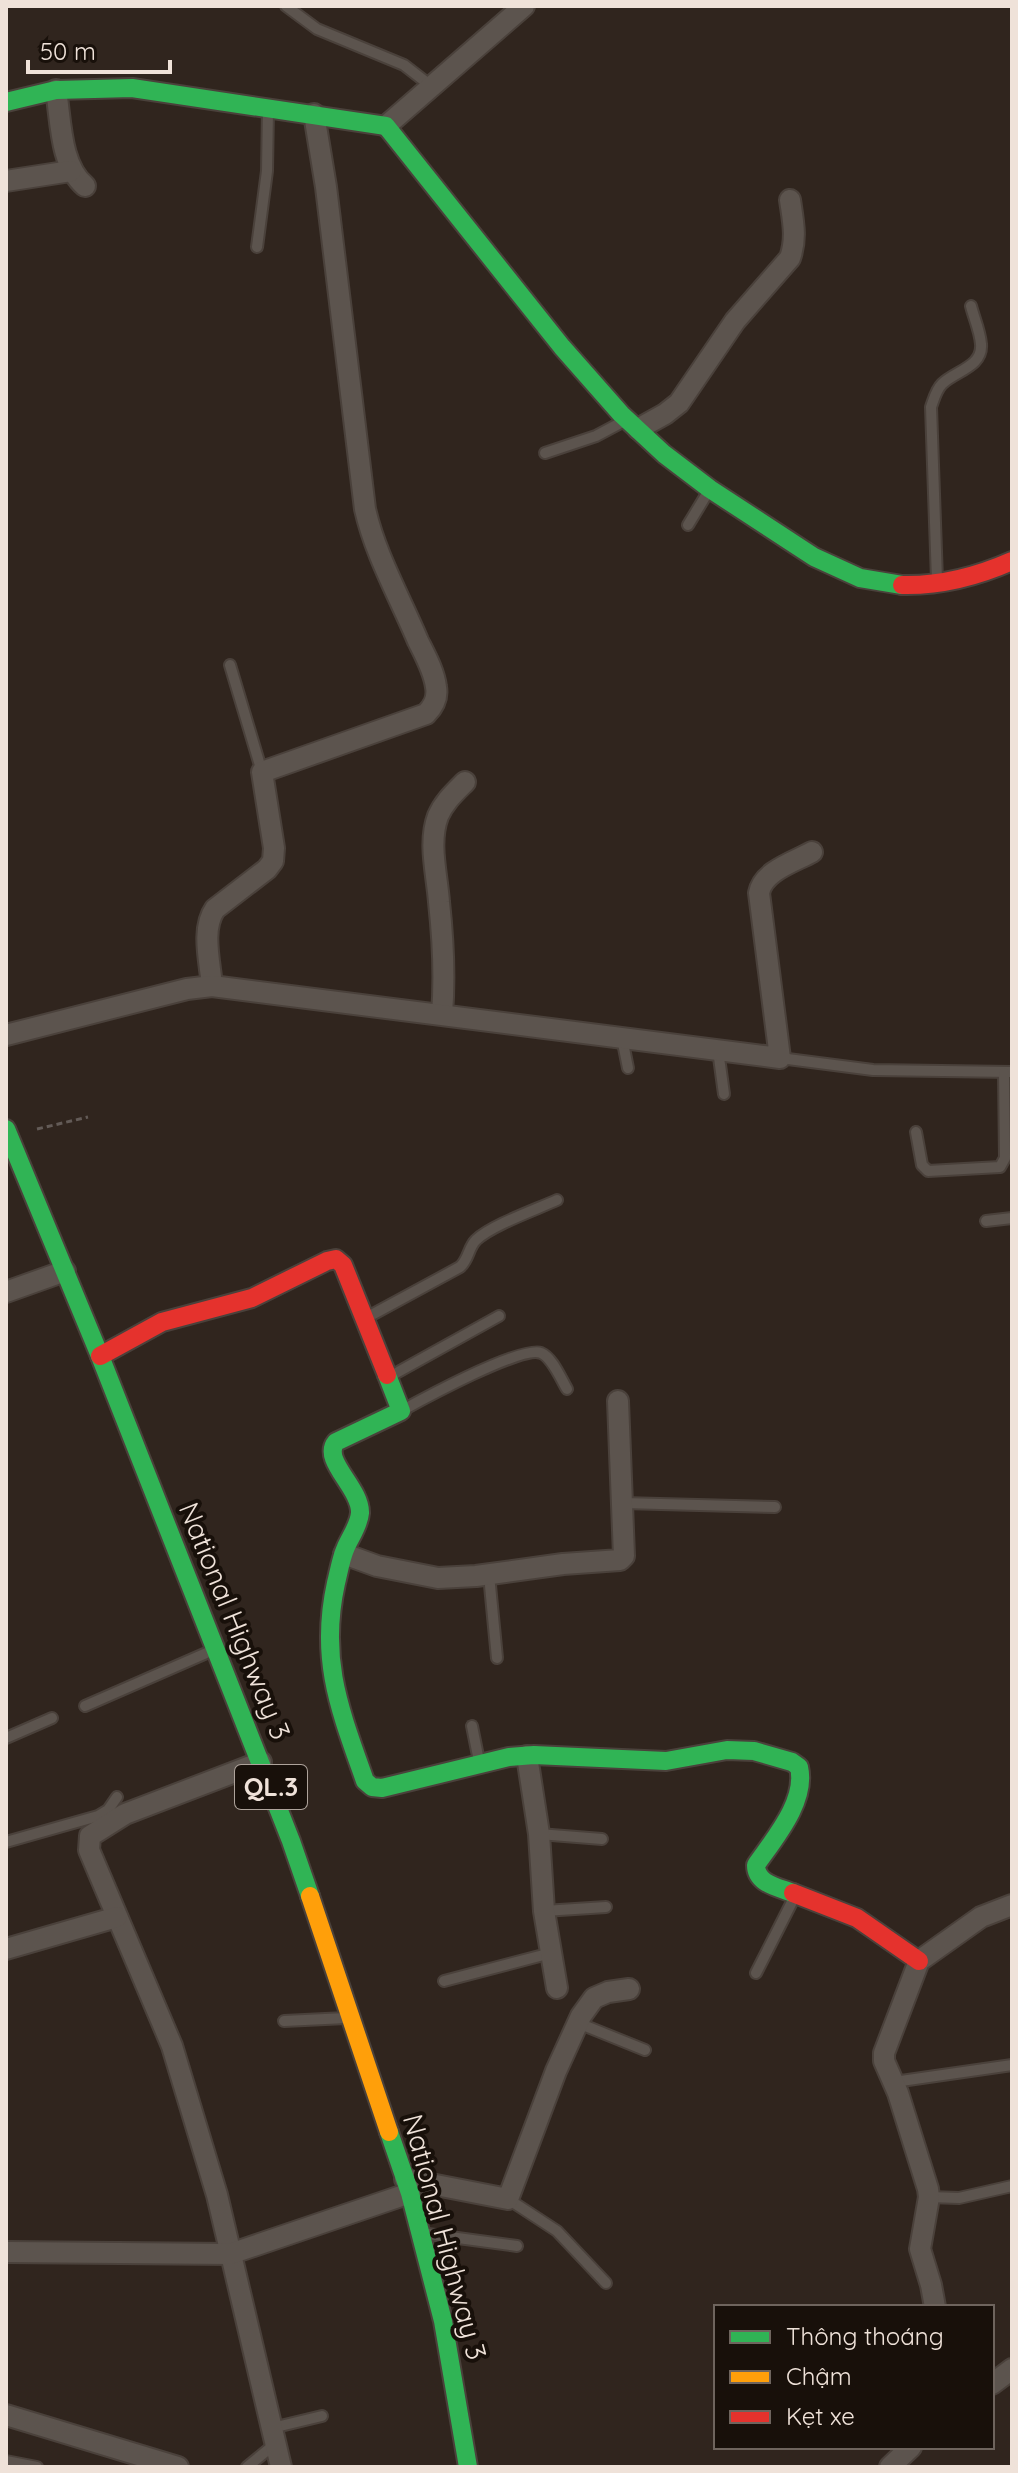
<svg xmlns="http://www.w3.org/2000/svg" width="1018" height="2473" font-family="Quicksand,sans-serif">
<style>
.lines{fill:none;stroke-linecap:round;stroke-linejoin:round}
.lane-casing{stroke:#4a413b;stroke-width:14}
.street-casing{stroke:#4a413b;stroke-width:24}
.fast-casing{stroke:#4a413b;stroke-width:22}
.slow-casing{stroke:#4a413b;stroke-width:22}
.jam-casing{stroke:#4a413b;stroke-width:22}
.path{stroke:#635b57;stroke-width:3;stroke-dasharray:6 4;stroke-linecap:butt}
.lane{stroke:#5c544e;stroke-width:10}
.street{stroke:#5c544e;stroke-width:20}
.fast{stroke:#30b455;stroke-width:18}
.slow{stroke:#ff9f0a;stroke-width:18}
.jam{stroke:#e5322d;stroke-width:18}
.labels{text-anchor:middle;stroke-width:8;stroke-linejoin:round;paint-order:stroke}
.shield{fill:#18100a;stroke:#aea39b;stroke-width:2}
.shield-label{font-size:26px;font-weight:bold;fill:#efe2d9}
.street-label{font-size:28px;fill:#efe2d9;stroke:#18100a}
</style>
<rect width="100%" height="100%" fill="#30251e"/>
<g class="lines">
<g class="lane-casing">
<g id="lane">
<path d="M286,6L317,29L404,65L431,86"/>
<path d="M257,247L267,171L268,109"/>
<path d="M545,453L596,436L626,420"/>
<path d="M688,525L708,492"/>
<path d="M937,580L931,407C934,399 936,390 942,384C955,371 983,367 981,344C980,331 974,318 971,306"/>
<path d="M230,665L262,772"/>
<path d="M622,1038L628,1068"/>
<path d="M718,1050L724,1094"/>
<path d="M780,1058L873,1070L1012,1072"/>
<path d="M916,1132L922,1165L928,1171L1000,1167L1005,1158L1004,1073"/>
<path d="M986,1221L1012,1218"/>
<path d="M366,1318L460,1267C469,1259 468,1248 476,1240C492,1225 535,1210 557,1200"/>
<path d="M389,1377L499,1316"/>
<path d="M401,1411C423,1399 522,1345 541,1353C552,1357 561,1379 567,1389"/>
<path d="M623,1503L775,1507"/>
<path d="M489,1575L497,1658"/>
<path d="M85,1706L211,1651"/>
<path d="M472,1726L479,1761"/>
<path d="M6,1738L52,1718"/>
<path d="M539,1834L602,1839"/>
<path d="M6,1842L98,1816L108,1810L117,1797"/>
<path d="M544,1911L606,1907"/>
<path d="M756,1973L795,1896"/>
<path d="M444,1981L551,1953"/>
<path d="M284,2021L346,2018"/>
<path d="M578,2023L645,2050"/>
<path d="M894,2082L1012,2065"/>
<path d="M929,2197L959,2198L1012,2186"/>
<path d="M508,2199L557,2231L606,2283"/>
<path d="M428,2234L517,2246"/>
<path d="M272,2428L322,2416"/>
<path d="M6,2461L37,2467"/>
<path d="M247,2467L275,2444"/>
</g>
</g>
<g class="street-casing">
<g id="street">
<path d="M56,90C61,121 60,165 85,186"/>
<path d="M386,126L524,6"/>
<path d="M6,181L71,171"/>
<path d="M638,429L665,414L679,403L735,321L790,258C797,238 793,221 790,200"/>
<path d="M212,986C210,962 201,929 215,909L267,869L273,861L274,848L262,772L426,714C434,706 438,698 436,687C434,671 425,655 418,641C400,598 375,554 365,509L326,187L314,114"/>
<path d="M442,1014C445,977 443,939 439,902C437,874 428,843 438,816C444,802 454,793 465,782"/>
<path d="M6,1035L187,989L212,986L780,1058L759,893C763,871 794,862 812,852"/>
<path d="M6,1292L65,1271"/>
<path d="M344,1554L377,1566L438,1578L476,1576L563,1564L620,1560L624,1556L618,1401"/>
<path d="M527,1756L539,1834L544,1911L557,1988"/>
<path d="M261,1762L125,1814L90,1836L89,1850L172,2046L217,2195L281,2467"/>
<path d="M6,1949L117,1917"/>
<path d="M405,2179L508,2199L556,2071L581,2016L594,1998L608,1992L629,1989"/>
<path d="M6,2252L230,2254L410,2193"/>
<path d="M935,2307L931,2285L920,2249L929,2197L928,2189L898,2093L884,2061V2053L919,1961L981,1917L1012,1905"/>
<path d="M992,2384L1012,2369"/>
<path d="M6,2415L178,2467"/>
<path d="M890,2467L911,2447"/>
</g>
</g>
<g class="fast-casing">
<g id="fast">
<path d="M6,102L56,90L132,88L386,126L562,347L621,414L664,454L710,489L814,557L860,578L902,585"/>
<path d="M6,1129L100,1356L291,1841L310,1896"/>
<path d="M387,1375L401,1411L336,1442C321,1460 361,1488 360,1513C359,1525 351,1536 346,1547C341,1558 339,1571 336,1583C319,1660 340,1710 365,1781L372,1787L382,1788L509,1757L534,1755L666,1761L727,1750L754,1751L792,1762L799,1767C807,1801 774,1839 756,1865C756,1884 778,1887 793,1893"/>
<path d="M389,2132L410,2193L443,2321L468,2467"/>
</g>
</g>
<g class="slow-casing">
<path id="slow" d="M310,1896L389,2132"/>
</g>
<g class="jam-casing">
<g id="jam">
<path d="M902,585C940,586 978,576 1012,561"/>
<path d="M100,1356L162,1322L252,1298L327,1261L336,1259L343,1265L387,1375"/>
<path d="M793,1893L857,1918L919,1961"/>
</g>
</g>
<path class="path" d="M37,1129L88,1117"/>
<use href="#lane" class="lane"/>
<use href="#street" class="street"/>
<use href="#fast" class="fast"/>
<use href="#slow" class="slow"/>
<use href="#jam" class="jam"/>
</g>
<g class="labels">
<rect class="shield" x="235" y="1765" width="72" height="44" rx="6"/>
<g class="shield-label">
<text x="271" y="1796">QL.3</text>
</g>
<g class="street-label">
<text transform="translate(235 1621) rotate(68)" y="10">National Highway 3</text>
<text transform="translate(445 2237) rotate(75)" y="10">National Highway 3</text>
</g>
</g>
<rect width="1018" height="2473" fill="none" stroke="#efe2d9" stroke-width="16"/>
<rect x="714" y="2305" width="280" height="144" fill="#18100a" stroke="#6e645d" stroke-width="2"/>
<rect x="730" y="2331" width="40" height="12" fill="#30b455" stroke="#6e645d" stroke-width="2"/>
<text x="786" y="2345" font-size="24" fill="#efe2d9">Thông thoáng</text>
<rect x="730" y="2371" width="40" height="12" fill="#ff9f0a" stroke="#6e645d" stroke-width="2"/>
<text x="786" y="2385" font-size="24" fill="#efe2d9">Chậm</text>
<rect x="730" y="2411" width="40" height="12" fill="#e5322d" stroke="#6e645d" stroke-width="2"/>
<text x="786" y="2425" font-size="24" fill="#efe2d9">Kẹt xe</text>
<path d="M28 60v12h142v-12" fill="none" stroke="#efe2d9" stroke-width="4"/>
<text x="40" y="60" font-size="24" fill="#efe2d9" stroke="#18100a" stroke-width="6" paint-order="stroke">50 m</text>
</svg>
